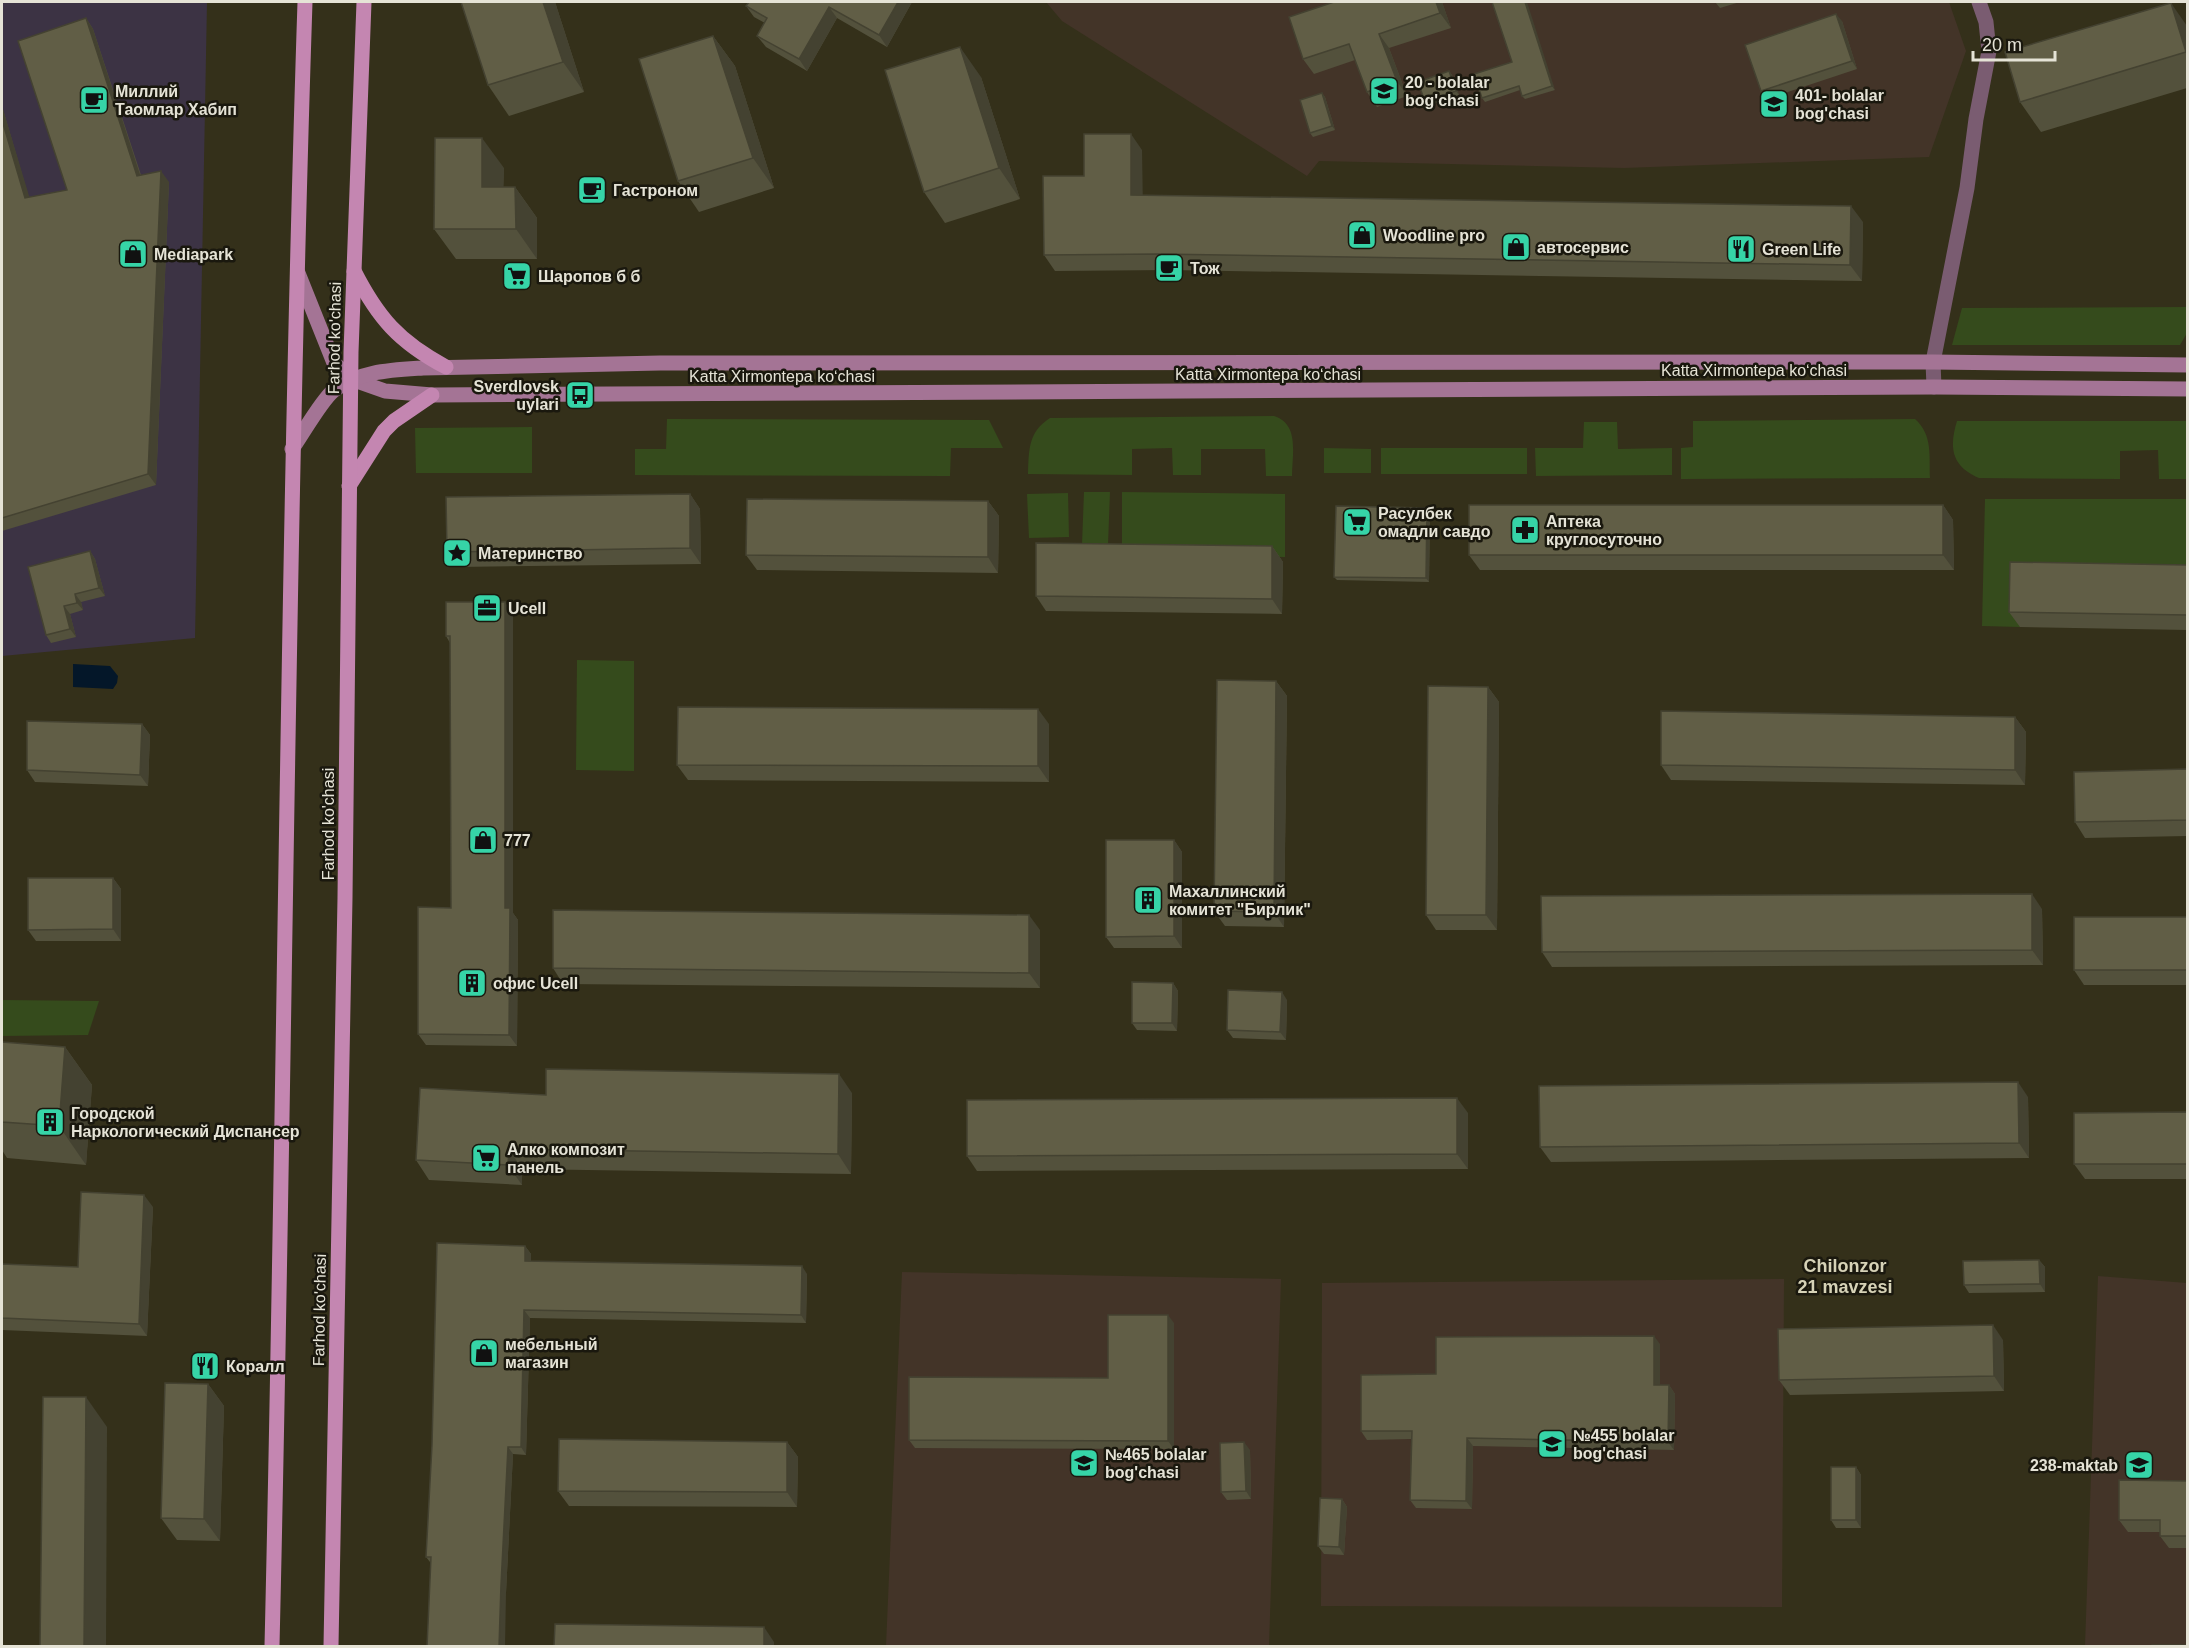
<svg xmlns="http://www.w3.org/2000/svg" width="2189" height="1648" font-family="Arial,sans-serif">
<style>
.industrial{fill:#3c3344}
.education{fill:#433428}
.green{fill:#354b1c}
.water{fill:#041729}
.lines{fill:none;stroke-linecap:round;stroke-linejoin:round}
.street{stroke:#7a5c71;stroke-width:15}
.secondary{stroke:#a47495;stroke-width:15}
.primary{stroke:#c486b1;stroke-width:15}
.wall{fill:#53513c}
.shaded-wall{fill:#444231}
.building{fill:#615e46;stroke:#444231;stroke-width:1.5}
.labels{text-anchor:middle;stroke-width:5;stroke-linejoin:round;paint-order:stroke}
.poi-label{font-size:16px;font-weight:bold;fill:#e5e3d6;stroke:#1a180e;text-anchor:start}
.street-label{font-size:16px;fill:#e5e3d6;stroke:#1a180e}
.neighbourhood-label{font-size:18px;font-weight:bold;fill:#d6d2b7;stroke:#1a180e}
</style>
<rect width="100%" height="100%" fill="#34301a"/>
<path class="industrial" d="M2,2H207L195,638L2,656Z"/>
<g class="education">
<path d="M1046,2H1949L1966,51L1929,157L1624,168L1319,161L1307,176L1062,21Z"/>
<path d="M902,1272L1281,1279L1269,1646H886Z"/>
<path d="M2098,1276L2187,1283V1646H2085Z"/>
<path d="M1784,1279L1782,1607L1321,1606L1322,1283Z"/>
</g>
<g class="green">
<path d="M2187,307V333L2180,345H1952L1962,308Z"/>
<path d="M1274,416C1300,424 1292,455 1292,476H1266L1265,449H1201V475H1173L1172,448L1132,449V475L1028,474C1029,450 1028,432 1050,418Z"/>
<path d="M667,419L989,420L1003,448H951L950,476L635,475V449H666Z"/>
<path d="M1915,419C1933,435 1929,456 1930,478L1681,479V448L1693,447V421Z"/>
<path d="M1957,421H2187V479H2159L2158,450L2120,451V479L1979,478C1951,466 1949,447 1957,421Z"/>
<path d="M1584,422H1617L1618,449L1672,448V475L1536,476L1535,448H1583Z"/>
<path d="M532,427V473H416L415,428Z"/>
<path d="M1324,448L1371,449V473H1324Z"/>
<rect x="1381" y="448" width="146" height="26"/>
<path d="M1084,492H1110L1108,545H1082Z"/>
<path d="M1122,492L1285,494V557L1122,555Z"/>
<path d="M1068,493L1069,537L1029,538L1027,494Z"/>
<path d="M1985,499H2187V580L2020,577V627L1982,626Z"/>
<path d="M577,660L634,661V771L576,770Z"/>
<path d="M2,1000L99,1001L88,1035L2,1036Z"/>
</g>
<path class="water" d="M73,664L110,666L118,676L117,683L113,689L73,687Z"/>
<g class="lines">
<path class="street" d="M1934,387L1933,362L1967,188L1976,119L1989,51L1986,22L1979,2"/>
<g class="secondary">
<path d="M298,273L334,363L351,379L385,391L432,395L1934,387L2188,389"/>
<path d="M292,449C302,435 321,401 333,391C358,371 392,370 423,368L660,363L1933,362L2188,365"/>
</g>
<g class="primary">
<path d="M354,271C378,318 399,342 446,367"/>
<path d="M349,486L384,431L394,421L432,395"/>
<path d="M272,1646C285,1098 287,550 305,2"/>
<path d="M331,1646L345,898L351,352L364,2"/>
</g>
</g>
<g class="wall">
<path d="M461,2H555L584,92L509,116L488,85Z"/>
<path d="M912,2L887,47L837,18L807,71L766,47L757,36L765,23L754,17L746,6Z"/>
<path d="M1442,2L1451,28L1389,48L1407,96L1377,107L1367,92L1355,60L1314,74L1303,59Z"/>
<path d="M1492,2L1555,90L1525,99L1522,96L1520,90L1485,102L1482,98L1512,62Z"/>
<path d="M1715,2H1740L1720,8Z"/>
<path d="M86,18L93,29L141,175L169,182L156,485L2,531V106L29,198L67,190Z"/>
<path d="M1842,21L1857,69L1767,99L1761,91Z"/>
<path d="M2187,26V88L2041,132L2020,102Z"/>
<path d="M713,36L735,66L774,188L699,212L678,181Z"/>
<path d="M1449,71L1452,75L1459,95L1428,106L1425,102Z"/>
<path d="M981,77L1020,199L945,223L924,192Z"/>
<path d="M1322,93L1325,97L1335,130L1313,137L1310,133Z"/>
<path d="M1142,150V195L1863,222L1862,281L1169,270L1055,271L1044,255L1084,176Z"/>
<path d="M504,168L503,187H515L537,218V259H456L434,229Z"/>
<path d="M690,494L700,509L701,564L457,567L447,552Z"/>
<path d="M988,501L999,516L998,573L757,570L746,555Z"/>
<path d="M1943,505L1953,520L1954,570H1480L1469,555Z"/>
<path d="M1427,508L1430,512L1429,582L1337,580L1334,577Z"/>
<path d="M1272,546L1283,562L1282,614L1046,611L1036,596Z"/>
<path d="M90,551L95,559L105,596L81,602L83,610L70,614L76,637L51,643L46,635Z"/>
<path d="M2187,565V630L2020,627L2009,612Z"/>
<path d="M513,614V913L518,920L517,1046L426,1045L418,1034L451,908L450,643L446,636Z"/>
<path d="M1276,681L1287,696L1284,927L1225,926L1214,911Z"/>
<path d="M1488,687L1499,702L1497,930H1436L1426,915Z"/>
<path d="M2015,717L2026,732L2025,785L1671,780L1661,765Z"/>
<path d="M142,724L150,735L148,786L35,782L27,770Z"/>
<path d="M1049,724V782L688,780L677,765Z"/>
<path d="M2187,769V836L2085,838L2075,822Z"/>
<path d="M1174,840L1182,852V948H1114L1106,937Z"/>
<path d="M113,878L121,889V941H36L28,930Z"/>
<path d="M2042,909L2043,965L1552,967L1542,952Z"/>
<path d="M2187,917V985H2084L2074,970Z"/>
<path d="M1040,930V988L563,984L553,968Z"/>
<path d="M1173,983L1178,991L1177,1031L1137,1030L1132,1023Z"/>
<path d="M1287,1000L1286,1040L1233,1038L1227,1030Z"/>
<path d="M2,1042L65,1047L92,1085L86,1165L7,1158L2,1150Z"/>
<path d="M852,1093L851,1174L522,1169V1185L429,1180L416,1160L546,1095Z"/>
<path d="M2028,1097L2029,1158L1551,1162L1540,1147Z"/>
<path d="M2187,1112V1179H2085L2074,1164Z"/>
<path d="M1468,1113V1169L977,1171L967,1156Z"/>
<path d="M153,1207L147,1336L2,1330V1264L78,1267Z"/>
<path d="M525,1246L531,1254V1261L807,1274L806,1323L530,1318L526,1455L513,1454L506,1593L430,1562L426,1557Z"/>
<path d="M2039,1260L2045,1267V1292L1969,1293L1964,1285Z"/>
<path d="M1174,1323V1449L915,1448L909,1440L1108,1378Z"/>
<path d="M2003,1340L2004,1391L1790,1395L1779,1380Z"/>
<path d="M1660,1344V1385H1669L1675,1394L1674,1450L1473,1446L1472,1509L1416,1508L1410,1500L1411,1439L1367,1440L1361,1431L1436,1374Z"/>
<path d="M208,1384L224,1406L220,1541L177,1540L161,1518Z"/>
<path d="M787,1442L798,1457L797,1507L569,1506L558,1491Z"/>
<path d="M1250,1450L1251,1499L1227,1500L1221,1492Z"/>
<path d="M1856,1467L1861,1475V1528H1836L1831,1520Z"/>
<path d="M2187,1481V1548H2169L2160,1536V1532H2128L2119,1520Z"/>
<path d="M1342,1499L1347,1507L1344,1555L1324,1554L1318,1546Z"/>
</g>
<g class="shaded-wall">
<path d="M543,2H555L584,92L563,62Z"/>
<path d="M898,2H912L887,47L879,35Z"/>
<path d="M1436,2H1442L1451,28L1440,13Z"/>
<path d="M1525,2H1527L1555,90L1552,86Z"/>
<path d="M2171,3L2187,26V54L2186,52Z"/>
<path d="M829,7L837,18L807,71L799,59Z"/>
<path d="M1836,14L1842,21L1857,69L1852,61Z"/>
<path d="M86,18L93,29L144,187L137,176Z"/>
<path d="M1379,34L1389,48L1407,96L1397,81Z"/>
<path d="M713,36L735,66L774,188L753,158Z"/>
<path d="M960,47L981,77L1020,199L999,168Z"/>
<path d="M1449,71L1452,75L1459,95L1456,91Z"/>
<path d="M1322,93L1325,97L1335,130L1332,126Z"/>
<path d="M2,106L33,209L25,198L2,120Z"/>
<path d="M1131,134L1142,150L1143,211L1131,195Z"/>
<path d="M482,138L504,168L503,217L482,187Z"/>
<path d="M161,171L169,182L156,485L148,474Z"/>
<path d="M515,187L537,218V259L516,229Z"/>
<path d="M1851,206L1863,222L1862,281L1850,265Z"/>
<path d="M690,494L700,509L701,564L690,548Z"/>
<path d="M988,501L999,516L998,573L988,557Z"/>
<path d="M1943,505L1953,520L1954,570L1943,555Z"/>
<path d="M1427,508L1430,512L1429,582L1426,578Z"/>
<path d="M1272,546L1283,562L1282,614L1272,599Z"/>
<path d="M90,551L95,559L105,596L99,588Z"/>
<path d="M75,594L81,602L83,610L77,603Z"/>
<path d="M505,602L513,614V913L518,920L517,1046L509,1035L505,908Z"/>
<path d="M64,606L70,614L76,637L70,629Z"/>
<path d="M1276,681L1287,696L1284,927L1274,912Z"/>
<path d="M1488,687L1499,702L1497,930L1486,915Z"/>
<path d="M1038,709L1049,724V782L1038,766Z"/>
<path d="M2015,717L2026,732L2025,785L2015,770Z"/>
<path d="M142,724L150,735L148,786L140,775Z"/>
<path d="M1174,840L1182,852V948L1174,936Z"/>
<path d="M113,878L121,889V941L113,929Z"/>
<path d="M2032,894L2042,909L2043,965L2032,950Z"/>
<path d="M1029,915L1040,930V988L1029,973Z"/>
<path d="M1173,983L1178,991L1177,1031L1172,1023Z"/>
<path d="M1282,992L1287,1000L1286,1040L1280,1032Z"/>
<path d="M65,1047L92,1085L86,1165L59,1126Z"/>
<path d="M839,1074L852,1093L851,1174L838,1154Z"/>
<path d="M2018,1082L2028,1097L2029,1158L2019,1143Z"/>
<path d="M1457,1098L1468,1113V1169L1457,1154Z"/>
<path d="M509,1149L522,1169V1185L508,1165Z"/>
<path d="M144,1195L153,1207L147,1336L139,1324Z"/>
<path d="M525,1246L531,1254V1268L525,1261Z"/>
<path d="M2039,1260L2045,1267V1292L2040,1284Z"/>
<path d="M802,1266L807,1274L806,1323L801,1315Z"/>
<path d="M524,1310L530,1318L526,1455L521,1447Z"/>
<path d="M1168,1315L1174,1323V1449L1168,1441Z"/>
<path d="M1993,1325L2003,1340L2004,1391L1994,1376Z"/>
<path d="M1654,1336L1660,1344V1393L1654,1385Z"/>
<path d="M208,1384L224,1406L220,1541L204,1519Z"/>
<path d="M1669,1385L1675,1394L1674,1450L1668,1442Z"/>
<path d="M86,1397L107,1427L106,1647H84Z"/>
<path d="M1467,1438L1473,1446L1472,1509L1466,1501Z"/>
<path d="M787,1442L798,1457L797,1507L787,1492Z"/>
<path d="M1244,1442L1250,1450L1251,1499L1246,1491Z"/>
<path d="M508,1447L513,1454L506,1593L505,1647H499L501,1585Z"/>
<path d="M1856,1467L1861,1475V1528L1856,1520Z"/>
<path d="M1342,1499L1347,1507L1344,1555L1339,1547Z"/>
<path d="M764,1627L774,1642V1647H764Z"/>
</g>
<g class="building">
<path d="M461,2H543L563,62L488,85Z"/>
<path d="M749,2H898L879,35L829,7L799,59L757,36L767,18L746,6Z"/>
<path d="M1334,2H1436L1440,13L1379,34L1397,81L1367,92L1349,44L1303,59L1289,17Z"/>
<path d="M1492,2H1525L1552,86L1522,96L1519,86L1482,98L1474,74L1512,62Z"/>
<path d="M2171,3L2186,52L2020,102L2005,52Z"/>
<path d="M1836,14L1852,61L1761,91L1745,45Z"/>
<path d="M86,18L137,176L161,171L148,474L2,518V120L25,198L67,190L18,41Z"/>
<path d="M713,36L753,158L678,181L639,59Z"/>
<path d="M960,47L999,168L924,192L885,70Z"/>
<path d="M1449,71L1456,91L1425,102L1418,82Z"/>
<path d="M1322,93L1332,126L1310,133L1300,100Z"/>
<path d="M1084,134H1131V195L1851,206L1850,265L1158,254L1044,255L1043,176H1084Z"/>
<path d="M435,138H482V187H515L516,229H434Z"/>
<path d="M690,494V548L447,552L446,497Z"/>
<path d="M747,499L988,501V557L746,555Z"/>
<rect x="1469" y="505" width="474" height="50"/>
<path d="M1336,506L1427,508L1426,578L1334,577Z"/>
<path d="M1036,543L1272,546V599L1036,596Z"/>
<path d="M90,551L99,588L75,594L77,603L64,606L70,629L46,635L28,567Z"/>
<path d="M2010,562L2187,565V615L2009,612Z"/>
<path d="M446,602H505V908H510L509,1035L418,1034V907L451,908L450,636H446Z"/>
<path d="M1217,680L1276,681L1274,912L1214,911Z"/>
<path d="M1428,686L1488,687L1486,915H1426Z"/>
<path d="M678,707L1038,709V766L677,765Z"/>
<path d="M1661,711L2015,717V770L1661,765Z"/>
<path d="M27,721L142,724L140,775L27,770Z"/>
<path d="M2187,769V820L2075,822L2074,772Z"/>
<path d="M1106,840H1174V936L1106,937Z"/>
<path d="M28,878H113V929L28,930Z"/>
<path d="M2032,894V950L1542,952L1541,896Z"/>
<path d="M553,910L1029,915V973L553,968Z"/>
<rect x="2074" y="917" width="113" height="53"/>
<path d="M1132,982L1173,983L1172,1023H1132Z"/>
<path d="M1228,990L1282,992L1280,1032L1227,1030Z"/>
<path d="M2,1042L65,1047L59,1126L2,1122Z"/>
<path d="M546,1069L839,1074L838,1154L509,1149L508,1165L416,1160L420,1088L546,1095Z"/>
<path d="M2018,1082L2019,1143L1540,1147L1539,1086Z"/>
<path d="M1457,1098V1154L967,1156V1100Z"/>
<path d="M2187,1112V1164H2074V1113Z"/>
<path d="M81,1192L144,1195L139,1324L2,1318V1264L78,1267Z"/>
<path d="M437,1243L525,1246V1261L802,1266L801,1315L524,1310L521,1447H508L501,1585L499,1647H427L431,1557H426L432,1445Z"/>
<path d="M2039,1260L2040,1284L1964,1285L1963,1261Z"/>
<path d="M1108,1315H1168V1441L909,1440V1377L1108,1378Z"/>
<path d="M1993,1325L1994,1376L1779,1380L1778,1329Z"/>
<path d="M1654,1336V1385H1669L1668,1442L1467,1438L1466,1501L1410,1500L1412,1431H1361V1375L1436,1374V1337Z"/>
<path d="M165,1383L208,1384L204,1519L161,1518Z"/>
<path d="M43,1397H86L84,1647H40Z"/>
<path d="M559,1439L787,1442V1492L558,1491Z"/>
<path d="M1244,1442L1246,1491L1221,1492L1220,1443Z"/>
<rect x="1831" y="1467" width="25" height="53"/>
<path d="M2119,1480L2187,1481V1536H2160V1520H2119Z"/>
<path d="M1320,1498L1342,1499L1339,1547L1318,1546Z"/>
<path d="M555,1624L764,1627V1647H554Z"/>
<rect x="2152" y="1645" width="35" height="2"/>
</g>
<defs>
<g id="school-square" transform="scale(1.5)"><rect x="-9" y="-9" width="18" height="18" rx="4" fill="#36d4a7" stroke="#1a180e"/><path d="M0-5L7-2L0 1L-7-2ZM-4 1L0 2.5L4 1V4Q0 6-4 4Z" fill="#111"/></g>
<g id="cafe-square" transform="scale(1.5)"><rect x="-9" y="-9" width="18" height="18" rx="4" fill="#36d4a7" stroke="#1a180e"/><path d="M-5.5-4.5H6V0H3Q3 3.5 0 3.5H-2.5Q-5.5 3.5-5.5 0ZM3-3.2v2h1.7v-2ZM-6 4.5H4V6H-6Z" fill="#111"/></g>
<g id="shop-square" transform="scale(1.5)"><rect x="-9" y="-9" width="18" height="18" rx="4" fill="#36d4a7" stroke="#1a180e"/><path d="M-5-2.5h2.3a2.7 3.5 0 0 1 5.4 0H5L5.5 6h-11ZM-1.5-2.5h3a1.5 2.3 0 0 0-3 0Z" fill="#111"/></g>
<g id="restaurant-square" transform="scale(1.5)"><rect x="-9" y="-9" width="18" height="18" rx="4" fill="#36d4a7" stroke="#1a180e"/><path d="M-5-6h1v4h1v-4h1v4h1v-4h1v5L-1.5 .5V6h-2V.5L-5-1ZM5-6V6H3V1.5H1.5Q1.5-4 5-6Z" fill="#111"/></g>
<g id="supermarket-square" transform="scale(1.5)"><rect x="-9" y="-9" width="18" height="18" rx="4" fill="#36d4a7" stroke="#1a180e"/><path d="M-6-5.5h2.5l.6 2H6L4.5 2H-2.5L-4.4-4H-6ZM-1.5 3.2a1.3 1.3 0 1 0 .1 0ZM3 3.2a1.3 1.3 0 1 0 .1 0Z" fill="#111"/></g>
<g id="bus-square" transform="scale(1.5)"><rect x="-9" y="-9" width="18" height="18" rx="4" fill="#36d4a7" stroke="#1a180e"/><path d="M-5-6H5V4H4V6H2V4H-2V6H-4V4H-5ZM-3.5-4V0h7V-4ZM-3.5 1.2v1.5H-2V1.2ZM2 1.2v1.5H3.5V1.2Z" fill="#111"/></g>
<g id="pharmacy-square" transform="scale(1.5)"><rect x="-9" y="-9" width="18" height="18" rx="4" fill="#36d4a7" stroke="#1a180e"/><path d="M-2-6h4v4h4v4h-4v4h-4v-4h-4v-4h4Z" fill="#111"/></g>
<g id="sight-square" transform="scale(1.5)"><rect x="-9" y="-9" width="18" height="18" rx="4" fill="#36d4a7" stroke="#1a180e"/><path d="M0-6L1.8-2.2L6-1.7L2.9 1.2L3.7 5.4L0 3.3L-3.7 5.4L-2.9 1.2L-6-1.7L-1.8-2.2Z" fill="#111"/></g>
<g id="office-square" transform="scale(1.5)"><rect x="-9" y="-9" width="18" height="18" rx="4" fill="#36d4a7" stroke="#1a180e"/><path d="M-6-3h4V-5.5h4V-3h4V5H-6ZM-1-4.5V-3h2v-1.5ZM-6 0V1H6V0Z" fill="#111"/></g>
<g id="building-square" transform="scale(1.5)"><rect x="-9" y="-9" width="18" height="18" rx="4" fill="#36d4a7" stroke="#1a180e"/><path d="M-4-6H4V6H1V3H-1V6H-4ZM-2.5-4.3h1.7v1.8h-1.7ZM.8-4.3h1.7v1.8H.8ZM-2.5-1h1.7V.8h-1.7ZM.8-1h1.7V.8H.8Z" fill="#111"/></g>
</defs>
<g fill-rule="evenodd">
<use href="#school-square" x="1384" y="91"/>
<use href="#cafe-square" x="94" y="100"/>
<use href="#school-square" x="1774" y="104"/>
<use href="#cafe-square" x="592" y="190"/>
<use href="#shop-square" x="1362" y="235"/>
<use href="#shop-square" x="1516" y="247"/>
<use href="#restaurant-square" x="1741" y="249"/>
<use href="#shop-square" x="133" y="254"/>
<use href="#cafe-square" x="1169" y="268"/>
<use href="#supermarket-square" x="517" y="276"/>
<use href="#bus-square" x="580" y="395"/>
<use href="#supermarket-square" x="1357" y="522"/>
<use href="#pharmacy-square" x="1525" y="530"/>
<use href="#sight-square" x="457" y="553"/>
<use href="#office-square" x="487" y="608"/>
<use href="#shop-square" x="483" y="840"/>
<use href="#building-square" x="1148" y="900"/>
<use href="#building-square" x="472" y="983"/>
<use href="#building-square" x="50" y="1122"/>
<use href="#supermarket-square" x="486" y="1158"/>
<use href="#shop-square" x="484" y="1353"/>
<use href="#restaurant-square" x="205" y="1366"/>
<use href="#school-square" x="1552" y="1444"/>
<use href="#school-square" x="1084" y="1463"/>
<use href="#school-square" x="2139" y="1465"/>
</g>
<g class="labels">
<g class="poi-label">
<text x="1405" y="88">20 - bolalar<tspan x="1405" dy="18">bog'chasi</tspan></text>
<text x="115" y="97">Миллий<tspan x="115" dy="18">Таомлар Хабип</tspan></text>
<text x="1795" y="101">401- bolalar<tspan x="1795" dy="18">bog'chasi</tspan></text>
<text x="613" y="196">Гастроном</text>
<text x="1383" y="241">Woodline pro</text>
<text x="1537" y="253">автосервис</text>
<text x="1762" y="255">Green Life</text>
<text x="154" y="260">Mediapark</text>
<text x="1190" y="274">Тож</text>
<text x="538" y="282">Шаропов б б</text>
<text x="559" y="392" text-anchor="end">Sverdlovsk<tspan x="559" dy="18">uylari</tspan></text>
<text x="1378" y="519">Расулбек<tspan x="1378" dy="18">омадли савдо</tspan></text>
<text x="1546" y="527">Аптека<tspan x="1546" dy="18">круглосуточно</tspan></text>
<text x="478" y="559">Материнство</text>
<text x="508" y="614">Ucell</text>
<text x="504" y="846">777</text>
<text x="1169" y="897">Махаллинский<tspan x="1169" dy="18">комитет "Бирлик"</tspan></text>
<text x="493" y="989">офис Ucell</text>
<text x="71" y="1119">Городской<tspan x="71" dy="18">Наркологический Диспансер</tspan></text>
<text x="507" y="1155">Алко композит<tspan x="507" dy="18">панель</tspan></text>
<text x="505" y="1350">мебельный<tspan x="505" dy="18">магазин</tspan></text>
<text x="226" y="1372">Коралл</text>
<text x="1573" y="1441">№455 bolalar<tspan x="1573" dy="18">bog'chasi</tspan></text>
<text x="1105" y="1460">№465 bolalar<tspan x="1105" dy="18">bog'chasi</tspan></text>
<text x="2118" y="1471" text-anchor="end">238-maktab</text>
</g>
<g class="street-label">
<text transform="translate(334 338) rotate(-89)" y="6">Farhod ko'chasi</text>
<text x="1754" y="376">Katta Xirmontepa koʻchasi</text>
<text x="1268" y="380">Katta Xirmontepa koʻchasi</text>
<text x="782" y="382">Katta Xirmontepa koʻchasi</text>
<text transform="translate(328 824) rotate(-90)" y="6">Farhod ko'chasi</text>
<text transform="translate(319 1310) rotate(-89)" y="6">Farhod ko'chasi</text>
</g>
<g class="neighbourhood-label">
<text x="1845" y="1272">Chilonzor<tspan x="1845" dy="21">21 mavzesi</tspan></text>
</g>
</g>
<rect width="2189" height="1648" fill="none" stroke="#e5e3d6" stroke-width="6"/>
<path d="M1973 51v9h82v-9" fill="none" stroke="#e5e3d6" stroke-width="3"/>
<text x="1982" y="51" font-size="18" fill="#e5e3d6" stroke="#1a180e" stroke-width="4.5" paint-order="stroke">20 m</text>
</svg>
